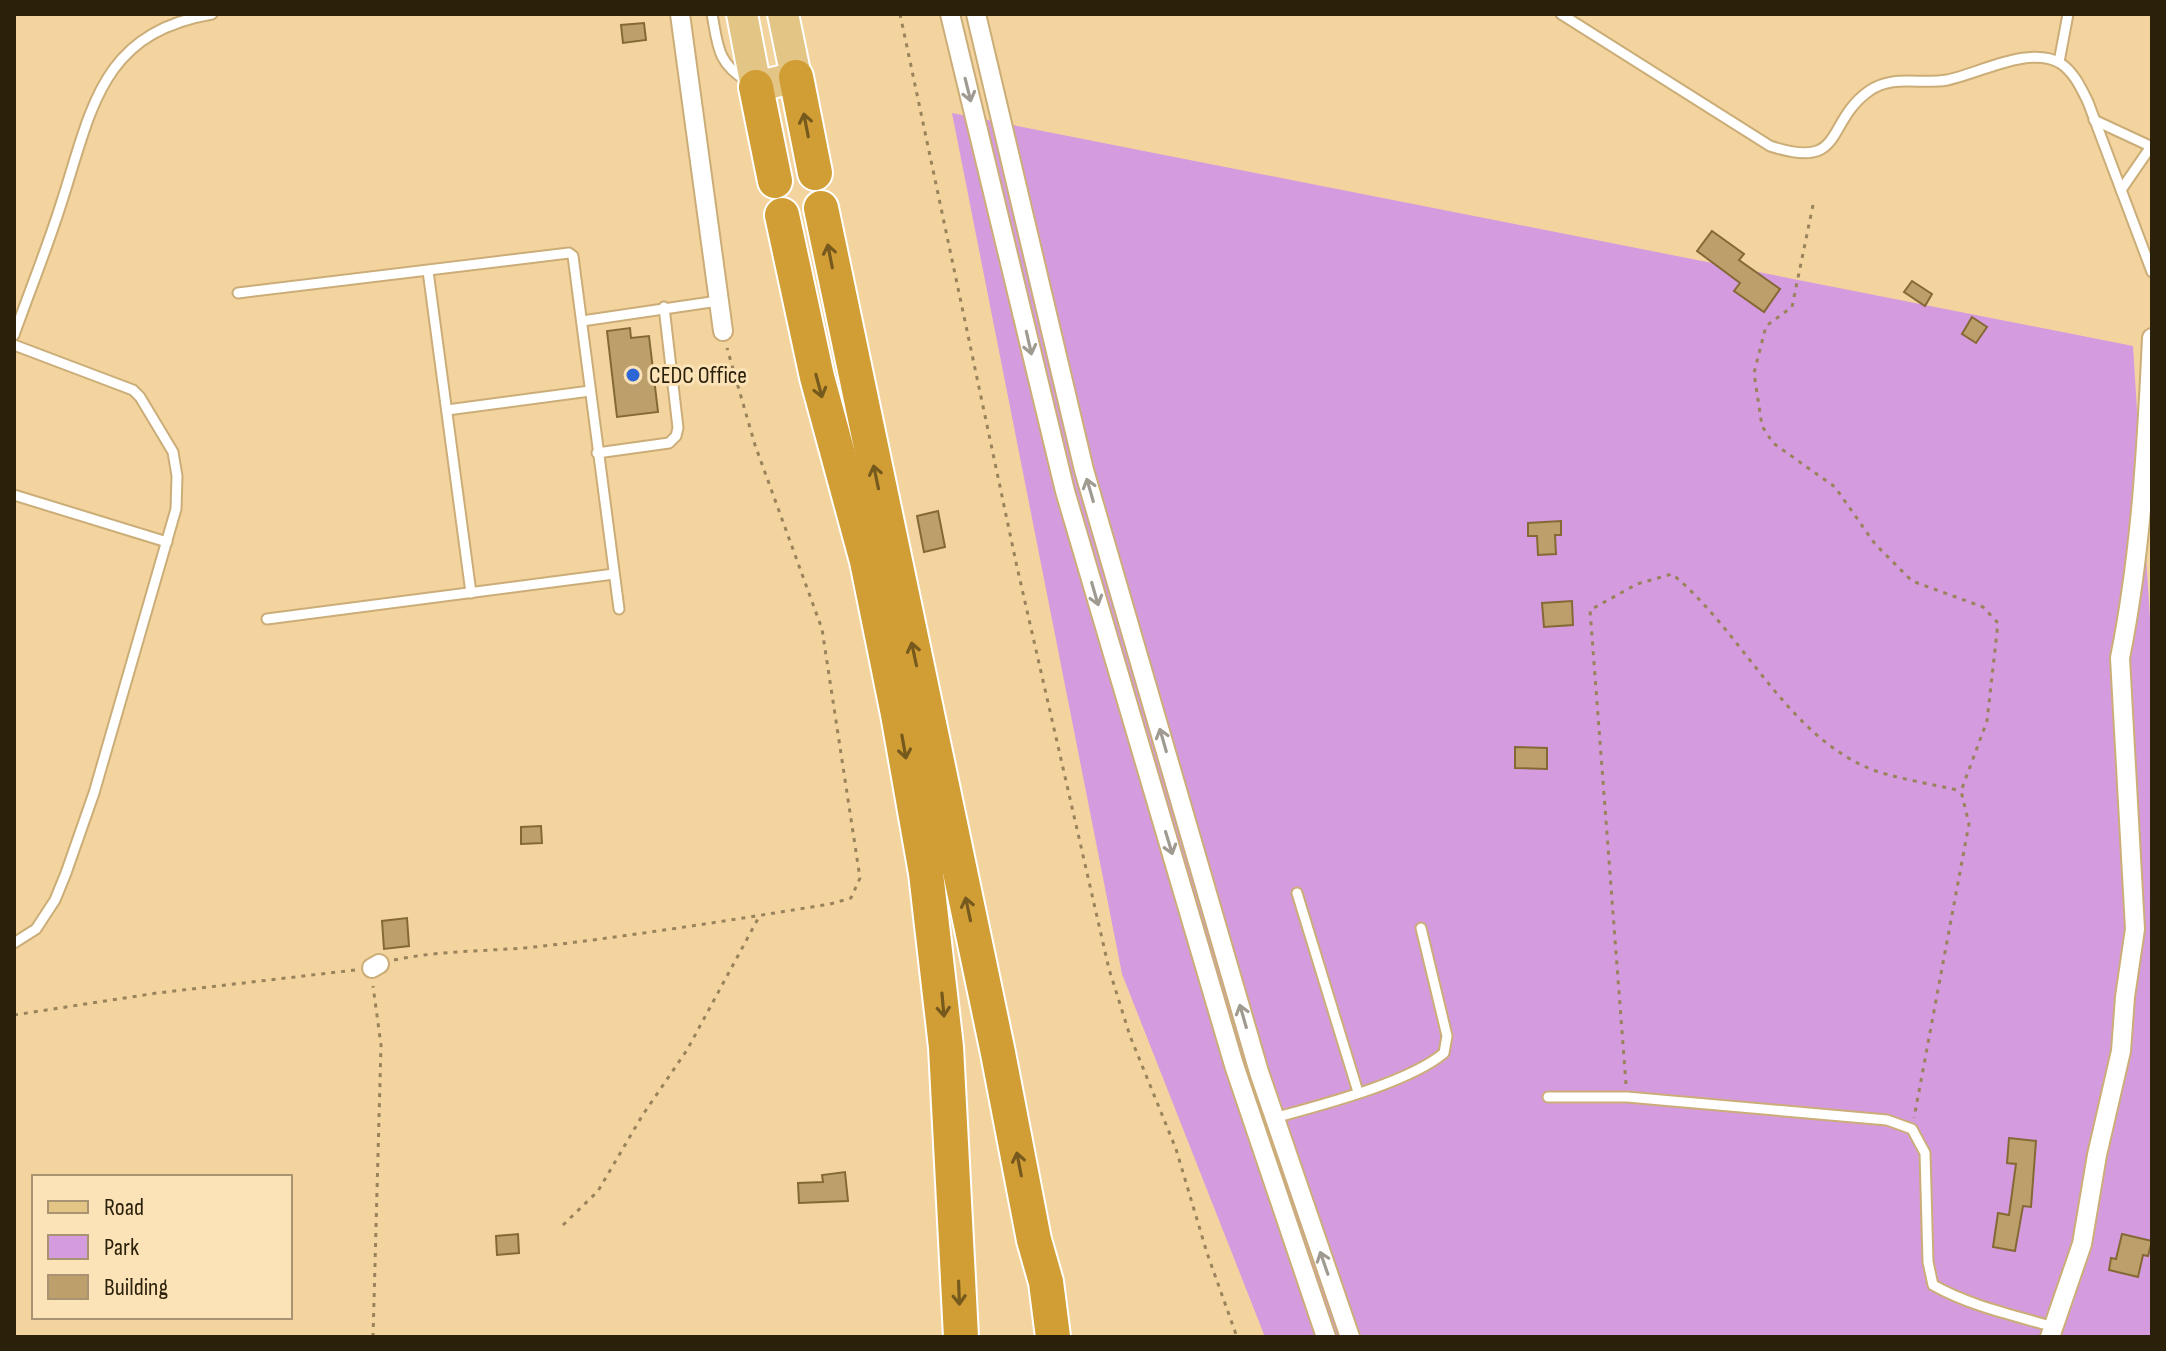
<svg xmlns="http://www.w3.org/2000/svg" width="2166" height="1351" font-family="'Sofia Sans Condensed',sans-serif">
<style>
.green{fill:#d59bdf}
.building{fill:#bc9f6a;stroke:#856935;stroke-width:2}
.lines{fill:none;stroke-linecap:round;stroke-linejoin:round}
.service-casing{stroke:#cbad78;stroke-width:13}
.minor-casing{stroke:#cbad78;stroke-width:22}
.primary-casing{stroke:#fff;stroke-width:34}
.motorway-casing{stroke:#fff;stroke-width:38}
.path{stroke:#99835c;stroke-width:3;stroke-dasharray:4 6;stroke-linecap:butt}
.service{stroke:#fff;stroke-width:9}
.minor{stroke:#fff;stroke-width:18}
.primary{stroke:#e3c586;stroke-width:30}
.motorway{stroke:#d19e35;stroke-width:34}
.oneway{stroke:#a09b91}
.oneway2{stroke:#76591d}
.poi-dot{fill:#2d67d5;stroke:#fbe2b7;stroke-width:3}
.labels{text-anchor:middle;stroke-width:6;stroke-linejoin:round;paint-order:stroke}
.poi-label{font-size:24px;fill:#2b200a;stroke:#fbe2b7;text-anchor:start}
</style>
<rect width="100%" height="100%" fill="#f3d49e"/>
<path class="green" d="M952,113L2133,346L2152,650V1337H1265L1122,974Z"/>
<g class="building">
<path d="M644,23L646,40L623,43L621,25Z"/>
<path d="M1712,231L1744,254L1739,260L1780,289L1764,312L1734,291L1740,283L1697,251Z"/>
<path d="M1912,281L1932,294L1925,306L1904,292Z"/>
<path d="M1972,317L1987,327L1976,343L1962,334Z"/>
<path d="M630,328L631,338L649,336L658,412L617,417L607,331Z"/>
<path d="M938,511L945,547L924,552L917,516Z"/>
<path d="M1561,521V535H1555L1556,554L1538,555L1537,536H1528V523Z"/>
<path d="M1572,601L1573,625L1544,627L1542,603Z"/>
<path d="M1515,747L1547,748V769L1515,768Z"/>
<path d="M541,826L542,843L521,844V827Z"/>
<path d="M407,918L409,946L384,949L382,921Z"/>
<path d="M2009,1138L2036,1141L2031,1207L2023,1206L2015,1251L1993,1247L1998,1213L2009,1215L2016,1164L2007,1163Z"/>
<path d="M845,1172L848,1201L799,1203L798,1183L823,1182L822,1175Z"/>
<path d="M518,1234L519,1253L497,1255L496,1236Z"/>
<path d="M2122,1234L2152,1241L2148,1256L2143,1255L2138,1277L2109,1270L2111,1258L2116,1259Z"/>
</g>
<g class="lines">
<g class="service-casing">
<g id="service">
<path d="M712,14C718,46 717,63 747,81"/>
<path d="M1561,14L1770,146C1846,171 1824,123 1869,91C1893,74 1920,85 1947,80C1978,74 2029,45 2060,63C2074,72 2081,88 2088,102L2152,272"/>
<path d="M2059,62L2068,14"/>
<path d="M2094,120L2150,146"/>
<path d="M2121,190L2152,145"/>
<path d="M428,271L471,593"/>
<path d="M238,293L569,253L573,256L619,609"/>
<path d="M582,321L718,301"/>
<path d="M14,335C30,290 48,246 62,201C92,108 101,33 212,14"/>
<path d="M14,345L133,390L140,397L173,452L177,476L176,509L94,793L66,873L55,900L36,929L14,943"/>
<path d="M447,410L590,391"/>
<path d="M597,453L669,443L676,436L678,428L664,307"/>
<path d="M14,495L167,542"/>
<path d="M267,619L614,574"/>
<path d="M1297,893L1358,1092"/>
<path d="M1548,1097H1627L1887,1120L1912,1129L1925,1153L1928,1262L1933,1285C1970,1306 2013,1315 2054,1327"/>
<path d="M1274,1118C1321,1105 1408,1083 1444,1053L1447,1036L1421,928"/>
</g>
</g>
<g class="minor-casing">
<g id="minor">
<path d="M680,14L723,331"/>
<path d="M950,14L1065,491L1234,1065L1326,1337"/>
<path d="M976,14L1084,470L1259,1072L1350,1337"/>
<path d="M372,968L379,964"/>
<path d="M2050,1337L2082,1244L2097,1155L2121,1051L2125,997L2135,929L2120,658C2141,554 2147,445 2152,338"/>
</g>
</g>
<g class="primary-casing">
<path id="primary" d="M742,14L756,87L796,77L783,14"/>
</g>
<g class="motorway-casing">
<g id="motorway">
<path d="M796,77L815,173"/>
<path d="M756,87L775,181"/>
<path d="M821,208L998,1053L1034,1240L1046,1282L1053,1337"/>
<path d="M782,215L817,377L867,561L898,714L926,873L946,1047L961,1337"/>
</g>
</g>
<g class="path">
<path d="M900,14L1017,567L1109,969L1130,1036L1176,1149L1207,1253L1237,1337"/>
<path d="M1813,205L1792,307L1766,326L1754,373L1762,426L1773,443L1835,487L1875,544L1912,581L1983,607L1998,623L1987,721L1961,791L1969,824L1914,1118"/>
<path d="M394,960C446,949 499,952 552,945C645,934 738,919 830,904L851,898L860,878L822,629L755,445L727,348"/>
<path d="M14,1015L157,993L355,970"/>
<path d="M1626,1084L1590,610L1637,584L1672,574C1741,630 1784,731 1866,767C1890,778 1934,784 1961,791"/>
<path d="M563,1225L598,1191L642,1116L687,1050L760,915"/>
<path d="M373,1337L381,1045L373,986"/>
</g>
<use href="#service" class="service"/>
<use href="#minor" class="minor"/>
<use href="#primary" class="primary"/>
<use href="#motorway" class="motorway"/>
</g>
<defs><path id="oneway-shaft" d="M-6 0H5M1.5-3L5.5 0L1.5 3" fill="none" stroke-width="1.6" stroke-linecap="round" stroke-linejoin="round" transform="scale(2)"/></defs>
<g class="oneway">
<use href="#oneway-shaft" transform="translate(968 90) rotate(76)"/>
<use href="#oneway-shaft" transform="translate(1029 343) rotate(77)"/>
<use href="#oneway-shaft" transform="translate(1090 490) rotate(-106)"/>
<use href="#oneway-shaft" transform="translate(1095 594) rotate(74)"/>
<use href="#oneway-shaft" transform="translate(1163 740) rotate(-106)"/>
<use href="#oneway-shaft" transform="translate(1169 843) rotate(73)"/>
<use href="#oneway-shaft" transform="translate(1243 1016) rotate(-106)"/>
<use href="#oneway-shaft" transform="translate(1324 1263) rotate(-109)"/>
</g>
<g class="oneway2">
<use href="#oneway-shaft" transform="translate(806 125) rotate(-101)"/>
<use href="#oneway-shaft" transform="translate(830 256) rotate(-101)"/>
<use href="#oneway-shaft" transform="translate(819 386) rotate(75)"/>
<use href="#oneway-shaft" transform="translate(876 477) rotate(-102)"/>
<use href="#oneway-shaft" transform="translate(914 654) rotate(-102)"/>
<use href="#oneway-shaft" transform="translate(904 747) rotate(80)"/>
<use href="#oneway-shaft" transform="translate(968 909) rotate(-102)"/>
<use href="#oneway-shaft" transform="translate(943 1005) rotate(85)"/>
<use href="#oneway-shaft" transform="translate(1019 1164) rotate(-101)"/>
<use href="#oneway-shaft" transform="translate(959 1293) rotate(88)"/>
</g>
<circle class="poi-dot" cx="633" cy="375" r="8"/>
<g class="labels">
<g class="poi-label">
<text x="649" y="383">CEDC Office</text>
</g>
</g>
<rect width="2166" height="1351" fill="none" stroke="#2b200a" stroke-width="32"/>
<rect x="32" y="1175" width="260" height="144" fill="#fbe2b7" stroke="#a89472" stroke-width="2"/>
<rect x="48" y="1201" width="40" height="12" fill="#e3c586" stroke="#a89472" stroke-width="2"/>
<text x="104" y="1215" font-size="24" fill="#2b200a">Road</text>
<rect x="48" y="1235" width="40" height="24" fill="#d59bdf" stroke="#a89472" stroke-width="2"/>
<text x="104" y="1255" font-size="24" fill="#2b200a">Park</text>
<rect x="48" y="1275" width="40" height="24" fill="#bc9f6a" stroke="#a89472" stroke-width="2"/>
<text x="104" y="1295" font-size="24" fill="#2b200a">Building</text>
</svg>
